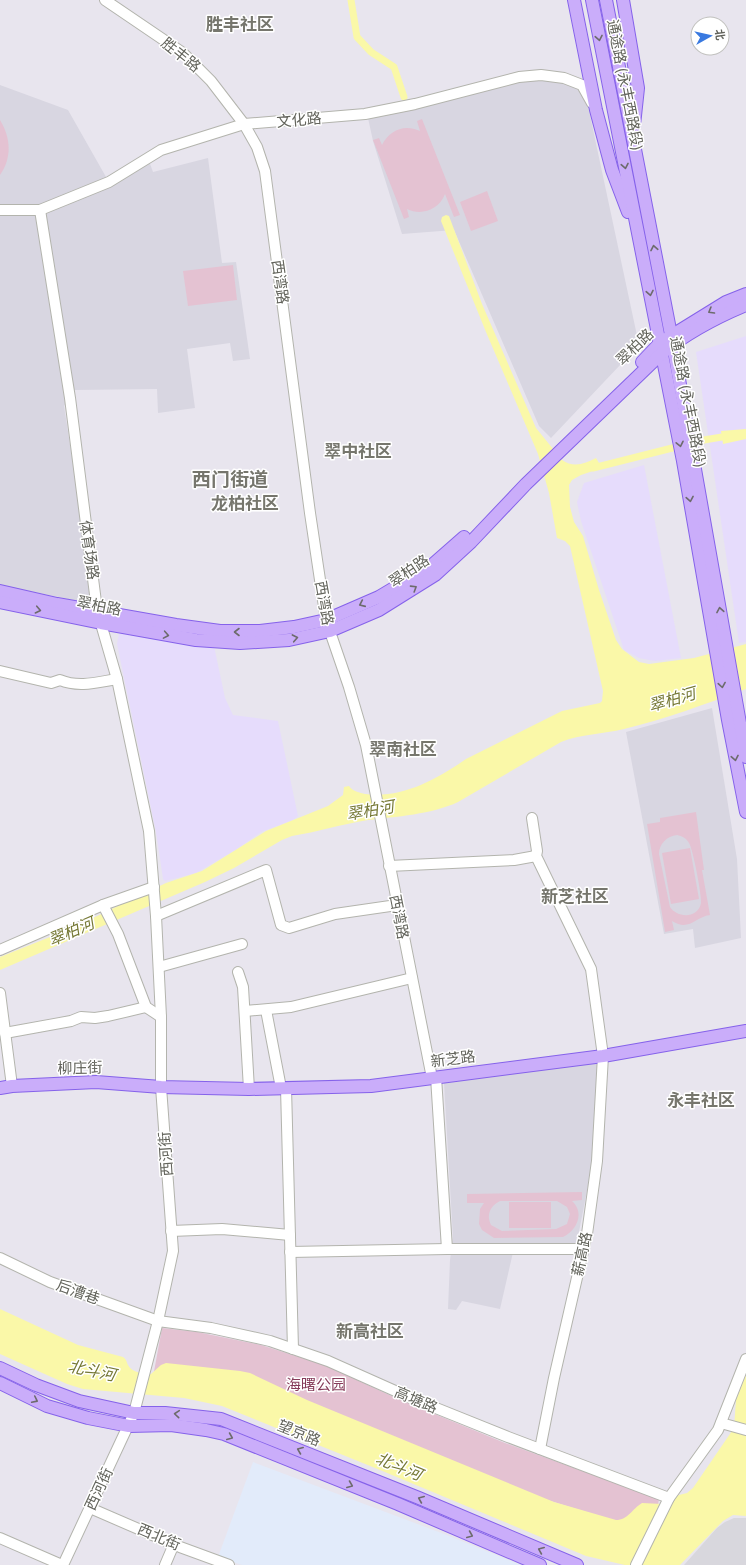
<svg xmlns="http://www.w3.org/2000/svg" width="746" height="1565" font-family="Mulish,'Noto Sans SC',sans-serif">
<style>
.commercial{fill:#e6dcfc}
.industrial{fill:#d8d7dd}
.education{fill:#d8d6e1}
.medical{fill:#e2ebfa}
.green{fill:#e4c2d2;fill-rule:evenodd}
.water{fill:#faf8a8}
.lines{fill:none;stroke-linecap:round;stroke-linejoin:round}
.canal{stroke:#faf8a8;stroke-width:7}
.minor-casing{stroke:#b3b4ad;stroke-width:12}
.major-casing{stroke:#8562ea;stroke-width:14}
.minor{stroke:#fff;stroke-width:10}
.major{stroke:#caadfa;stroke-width:12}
.oneway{stroke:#6d6b6c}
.labels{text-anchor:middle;stroke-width:3;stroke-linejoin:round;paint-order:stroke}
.street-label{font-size:15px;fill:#63645c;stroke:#fff}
.park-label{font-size:15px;fill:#853b59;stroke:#fff}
.water-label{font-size:16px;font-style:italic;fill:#757834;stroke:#fff}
.quarter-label{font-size:17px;font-weight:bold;fill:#76766d;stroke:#fff}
.district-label{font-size:19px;font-weight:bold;fill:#76766d;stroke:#fff}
</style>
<rect width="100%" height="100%" fill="#e8e5ee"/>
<g class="commercial">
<path d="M746,336V642L739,643L696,352Z"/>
<path d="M644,465L681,658L655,661L639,658L624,650L581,521L577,502L584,483Z"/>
<path d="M126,631L214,646L225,698L233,715L278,721L298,816L293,820L261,832L237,849L196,873L165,881L163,879L156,832L117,644L119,633Z"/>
</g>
<path class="industrial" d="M734,1518H746V1565H684L717,1528L725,1522Z"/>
<g class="education">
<path d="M542,78L563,81L578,87L588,106L639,345L551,438L539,426L454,230L402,234L373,141L368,118L519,81Z"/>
<path d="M0,85L68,110L110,184L149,161L153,172L208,158L222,263L236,262L250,359L233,361L230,343L187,349L195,408L158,413L157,389L75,390L64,406L82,522L90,592L88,603L0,585Z"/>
<path d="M712,708L737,859L741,938L695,948L693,929L664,934L626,732Z"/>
<path d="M598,1060L593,1160L576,1247L514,1248L500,1309L462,1301L456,1310L448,1309L450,1260L453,1238L444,1083Z"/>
</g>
<path class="medical" d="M253,1462L444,1534L521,1565H242L218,1557Z"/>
<g class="green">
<path d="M422,119L460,215L454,217L445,194C439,210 421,216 407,209L409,217L404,219L373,140L379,138L382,145C390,130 404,124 420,131L417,121Z"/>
<path d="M0,120C11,138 12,158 0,175Z"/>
<path d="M487,191L498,221L471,231L460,202Z"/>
<path d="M233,265L237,300L188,306L183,271Z"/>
<path d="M696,812L704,870H702L710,915C695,917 689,932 672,921L674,930L665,932L647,824L660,822V818ZM677,835C682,836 686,838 689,843C693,849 702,896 701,903C698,919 677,918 670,907L659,854C659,844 667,836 677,835Z"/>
<path d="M690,848L699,899L671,904L662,853Z"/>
<path d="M582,1192V1200L572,1201C585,1213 577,1230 563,1237L494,1238L482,1230L479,1224L480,1209L484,1203H467V1194ZM500,1201H557L567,1207L570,1214L567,1224L556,1229L502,1231L491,1225C486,1215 490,1206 500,1201Z"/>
<rect x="509" y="1202" width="42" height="26"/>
<path d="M162,1328L197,1332L261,1345L324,1365L398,1399L505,1443L659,1499L658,1505L622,1522L615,1521L153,1377Z"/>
</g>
<g class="water">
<path d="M446,215L449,216L482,304L536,428L562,460C573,468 585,464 596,458L602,468L581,475L572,480L569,485L570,507L574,522L583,536L599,590L616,640L622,649L639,662L649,664L694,658L746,644V689C706,704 665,719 624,729C603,734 581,734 561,742L458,802C433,814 395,817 368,820C342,824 317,832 292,836L282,840L234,868L205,882L0,970V957L70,929L166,883L202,871L266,831L328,806L343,795L344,787L349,786C352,791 360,793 365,794C402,799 437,779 466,759L562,711L600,703L602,701L603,691L570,546L565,541L557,538L549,493L538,454L486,332L441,221L442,217Z"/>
<path d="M746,429V439L723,444L721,431Z"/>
<path d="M0,1309L78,1345L123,1357C127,1360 126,1361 128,1365C132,1373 144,1374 151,1374L161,1365L166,1363L240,1371L250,1373L307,1400L554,1502L616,1520C628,1520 632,1509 642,1503L662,1504L679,1495L687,1493L693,1488L734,1428L736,1400L746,1375V1516L733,1515L723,1521L680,1565H625L586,1556L380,1470L222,1406L184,1398L83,1389L67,1384L0,1354Z"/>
</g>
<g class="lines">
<g class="canal">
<path d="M351,0L357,37L371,52L394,67L404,97"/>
<path d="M593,468L704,440L746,433"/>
</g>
<g class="minor-casing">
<g id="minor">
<path d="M105,0L183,53L211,81L244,124L257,147L265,171L310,513L326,620L349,687L366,745L432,1078"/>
<path d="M0,210H40L109,182L161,150L244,124L365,114L415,104L519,77L541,75L564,78L582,85L592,103"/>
<path d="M40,210L70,398L97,610L117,679L149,831L156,916L161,1017V1087L173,1251L158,1321L134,1413L63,1565"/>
<path d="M0,671L51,683L60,680C79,688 98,682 117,679"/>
<path d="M532,818L537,851L536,856L591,969L603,1056L597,1161L587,1234L554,1378L540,1449"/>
<path d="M389,866L514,860L536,856"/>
<path d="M103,905L118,934L146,1007L161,1017"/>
<path d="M156,916L266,870L281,925L289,928L335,914L397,905"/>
<path d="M0,950L103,905L154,887"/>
<path d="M159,967L242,944"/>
<path d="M238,972L243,987L249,1089"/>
<path d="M0,993L12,1086"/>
<path d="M266,1010L281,1088"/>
<path d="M245,1011L291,1007L412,978"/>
<path d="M5,1033L71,1021L81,1017L95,1018L108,1016L146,1007"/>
<path d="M436,1077L447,1249H583"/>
<path d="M286,1088L293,1349"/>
<path d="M171,1231L222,1229L290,1235"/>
<path d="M290,1252L447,1249"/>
<path d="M0,1258L50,1282L158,1321L211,1328L270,1341L328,1361L411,1398L508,1437L669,1498"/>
<path d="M721,1423L746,1430"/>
<path d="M90,1508L180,1547L229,1565"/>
<path d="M0,1538L62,1565"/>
<path d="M165,1565L174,1544"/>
<path d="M636,1565L669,1498L718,1430L746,1359"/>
</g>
</g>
<g class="major-casing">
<g id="major">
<path d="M574,0L596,110L612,170L628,212"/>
<path d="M592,0L683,461L728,720L746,812"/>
<path d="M606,0L673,345L746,757"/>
<path d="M623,0L638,88L634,125"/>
<path d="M642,362L660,343L671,336L726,302L746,294"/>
<path d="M0,591L57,604L176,625L220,631H260L294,627L326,620L379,597L431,566L464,537"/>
<path d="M0,602L101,623L196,640L240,643L289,640L330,631L379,610L435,575L471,542L526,484L662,353C687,333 717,317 746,305"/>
<path d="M0,1088L12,1086L96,1082L161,1087L249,1089L371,1086L603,1056L746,1031"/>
<path d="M0,1368L36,1385L79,1401L134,1413H165L221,1419L419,1498L577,1565"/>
<path d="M0,1383L47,1406L88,1418L129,1426L171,1425L206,1430L224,1434L398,1504L540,1565"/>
</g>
</g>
<use href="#minor" class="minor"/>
<use href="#major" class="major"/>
</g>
<defs><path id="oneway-chevron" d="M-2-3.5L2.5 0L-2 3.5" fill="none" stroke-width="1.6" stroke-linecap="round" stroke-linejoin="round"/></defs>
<g class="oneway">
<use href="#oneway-chevron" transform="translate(599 38) rotate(79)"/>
<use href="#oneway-chevron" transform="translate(625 166) rotate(79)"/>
<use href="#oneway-chevron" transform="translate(654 248) rotate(-101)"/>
<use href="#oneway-chevron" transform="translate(650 293) rotate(79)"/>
<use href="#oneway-chevron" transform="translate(711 311) rotate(150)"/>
<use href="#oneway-chevron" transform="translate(680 444) rotate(78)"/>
<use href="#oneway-chevron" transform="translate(690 499) rotate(80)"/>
<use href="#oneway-chevron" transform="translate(414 588) rotate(-32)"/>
<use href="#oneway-chevron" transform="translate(362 604) rotate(156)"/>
<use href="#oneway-chevron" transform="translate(38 610) rotate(12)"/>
<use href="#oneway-chevron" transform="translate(720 610) rotate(-100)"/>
<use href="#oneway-chevron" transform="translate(237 632) rotate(-180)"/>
<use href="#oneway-chevron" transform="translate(166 635) rotate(10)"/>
<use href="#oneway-chevron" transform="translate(295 638) rotate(-11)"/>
<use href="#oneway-chevron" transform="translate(722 685) rotate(81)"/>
<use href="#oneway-chevron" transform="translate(735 758) rotate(79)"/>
<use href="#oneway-chevron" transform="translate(35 1400) rotate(26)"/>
<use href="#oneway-chevron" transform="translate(177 1414) rotate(-175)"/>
<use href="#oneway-chevron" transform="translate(230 1437) rotate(23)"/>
<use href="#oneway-chevron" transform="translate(300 1450) rotate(-158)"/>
<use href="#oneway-chevron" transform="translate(350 1485) rotate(22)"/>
<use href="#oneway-chevron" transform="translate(421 1499) rotate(-157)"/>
<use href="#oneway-chevron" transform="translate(470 1535) rotate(23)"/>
<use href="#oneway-chevron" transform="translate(541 1550) rotate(-157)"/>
</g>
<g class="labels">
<g class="street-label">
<text transform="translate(181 55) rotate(39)" y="5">胜丰路</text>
<text transform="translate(625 85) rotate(79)" y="5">通途路 (永丰西路段)</text>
<text transform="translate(299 120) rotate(-5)" y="5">文化路</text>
<text transform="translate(280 282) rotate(82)" y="5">西湾路</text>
<text transform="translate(635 347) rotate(-44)" y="5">翠柏路</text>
<text transform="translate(688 402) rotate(79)" y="5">通途路 (永丰西路段)</text>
<text transform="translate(89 550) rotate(82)" y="5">体育场路</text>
<text transform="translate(409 571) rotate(-34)" y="5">翠柏路</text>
<text transform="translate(324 603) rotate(80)" y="5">西湾路</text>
<text transform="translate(99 606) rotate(11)" y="5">翠柏路</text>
<text transform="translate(399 917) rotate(79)" y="5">西湾路</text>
<text transform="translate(453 1059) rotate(-7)" y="5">新芝路</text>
<text transform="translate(80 1068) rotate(-1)" y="5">柳庄街</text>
<text transform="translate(166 1154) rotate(-94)" y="5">西河街</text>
<text transform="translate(582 1254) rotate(-78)" y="5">薪高路</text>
<text transform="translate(78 1292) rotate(20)" y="5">后漕巷</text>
<text transform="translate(416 1400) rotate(23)" y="5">高塘路</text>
<text transform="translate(299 1433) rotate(22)" y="5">望京路</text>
<text transform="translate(99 1489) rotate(-65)" y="5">西河街</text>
<text transform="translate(159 1537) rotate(23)" y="5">西北街</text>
</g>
<g class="park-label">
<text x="316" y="1390">海曙公园</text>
</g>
<g class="water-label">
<text transform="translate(672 699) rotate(-16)" y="6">翠柏河</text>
<text transform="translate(370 810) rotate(-10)" y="6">翠柏河</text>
<text transform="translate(71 931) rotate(-23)" y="6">翠柏河</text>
<text transform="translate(92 1370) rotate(12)" y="6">北斗河</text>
<text transform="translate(399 1466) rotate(22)" y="6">北斗河</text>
</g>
<g class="quarter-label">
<text x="240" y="30">胜丰社区</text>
<text x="358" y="457">翠中社区</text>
<text x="245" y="509">龙柏社区</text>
<text x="403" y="755">翠南社区</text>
<text x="575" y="902">新芝社区</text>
<text x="701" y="1106">永丰社区</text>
<text x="370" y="1337">新高社区</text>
</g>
<g class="district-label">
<text x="230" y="486">西门街道</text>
</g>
</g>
<g transform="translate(710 36) rotate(82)"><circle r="19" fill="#ffffff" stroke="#c1c1be"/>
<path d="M0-3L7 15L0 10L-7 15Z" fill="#3979e0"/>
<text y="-6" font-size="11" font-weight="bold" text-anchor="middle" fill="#63645c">北</text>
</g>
</svg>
